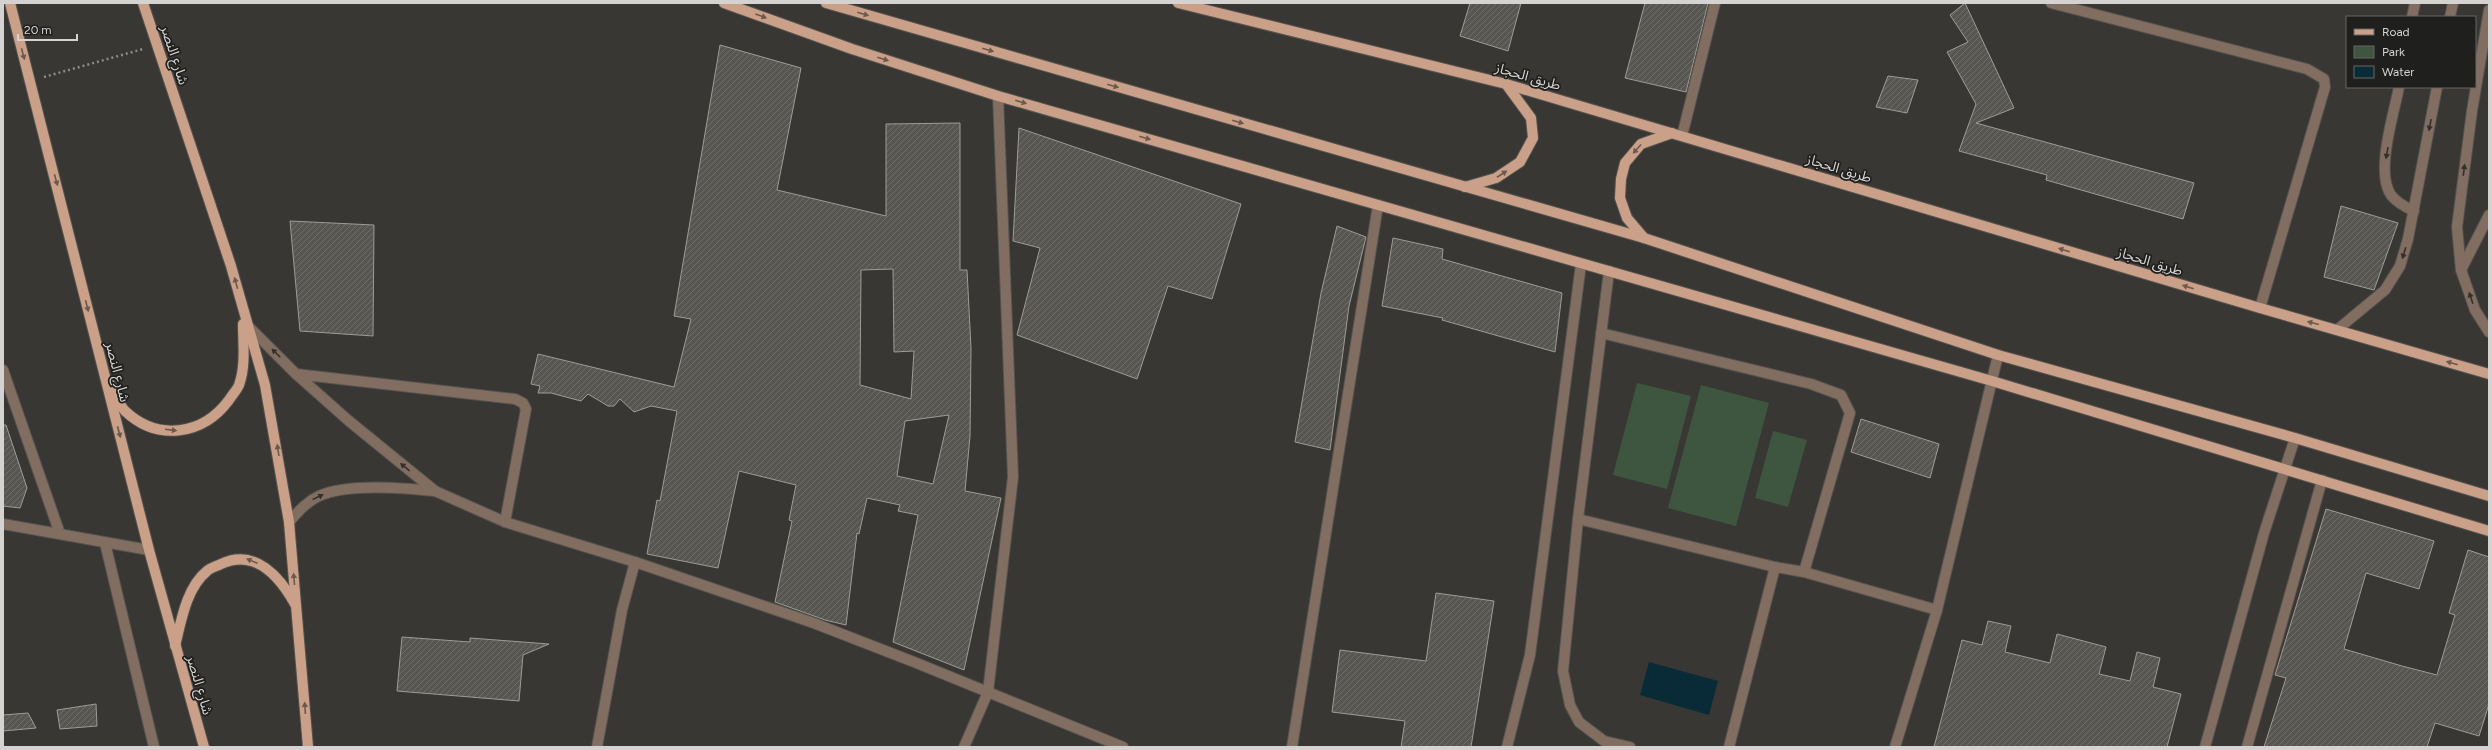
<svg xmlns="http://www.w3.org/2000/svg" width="2492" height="750" font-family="Figtree,'Noto Sans Arabic',sans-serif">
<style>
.green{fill:#3e563f}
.water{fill:#092b37}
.building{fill:url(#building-hatch);stroke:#9e9c97;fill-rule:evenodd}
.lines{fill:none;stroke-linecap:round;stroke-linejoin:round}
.minor-casing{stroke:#55534f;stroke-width:12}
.major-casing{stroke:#55534f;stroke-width:12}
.path{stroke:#8e8c89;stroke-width:2.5;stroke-dasharray:2 3;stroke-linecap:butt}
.minor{stroke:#826d61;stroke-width:10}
.major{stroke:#cba088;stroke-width:10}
.oneway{fill:#6c594d}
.oneway2{fill:#332f2b}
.labels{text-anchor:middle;stroke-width:3.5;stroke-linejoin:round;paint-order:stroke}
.street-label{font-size:14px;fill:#d5d3d1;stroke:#1f1f1d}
</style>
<defs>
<pattern id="building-hatch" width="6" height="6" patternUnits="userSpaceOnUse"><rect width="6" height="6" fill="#585651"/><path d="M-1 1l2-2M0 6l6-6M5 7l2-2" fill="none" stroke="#6f6d69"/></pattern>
</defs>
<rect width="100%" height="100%" fill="#393733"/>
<g class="green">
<path d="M1637,383L1691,396L1667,489L1613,475Z"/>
<path d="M1701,385L1769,403L1736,526L1668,508Z"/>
<path d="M1773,431L1807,440L1788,507L1755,498Z"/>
</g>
<path class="water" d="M1649,662L1718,681L1709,715L1640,695Z"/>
<g class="building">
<path d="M1470,3H1521L1508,51L1460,36Z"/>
<path d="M1645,3H1708L1686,92L1625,78Z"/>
<path d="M1965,3L2014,108L1976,123L2194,183L2183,219L2046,180L2047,175L1959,151L1976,104L1947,52L1968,42L1950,15Z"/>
<path d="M720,45L801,68L777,190L886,216V124L960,123V270H967L971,348L970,436L965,491L1001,498L964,670L893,642L918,515L898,511L900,505L867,498L859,534L857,533L846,625L825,620L775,602L792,521L789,520L796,485L739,471L718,568L647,554L657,500L660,501L677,411L651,406L634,412L620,399L614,406H608L588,394L581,401L551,393H538L540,386L531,384L538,354L674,387L691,319L674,316ZM893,269L894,352L914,351L911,399L860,385L861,270ZM949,415L933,484L897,476L905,421Z"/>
<path d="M1888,76L1918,80L1907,113L1876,107Z"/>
<path d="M1019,128L1241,204L1212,299L1168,286L1137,379L1017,335L1040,248L1013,241Z"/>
<path d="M2341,206L2398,223L2374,290L2324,277Z"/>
<path d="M290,221L374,225L373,336L300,331Z"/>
<path d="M1337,226L1366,237L1349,306L1330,450L1295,442L1321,293Z"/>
<path d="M1393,238L1443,249L1442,259L1562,293L1555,352L1442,320L1443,318L1382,306Z"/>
<path d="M1861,419L1939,444L1930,478L1851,452Z"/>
<path d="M3,425H6L27,488L20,508L3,506Z"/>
<path d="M2326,509L2434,541L2419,589L2366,573L2344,649L2402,666L2437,675L2455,615L2449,613L2468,550L2489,557V704L2479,736L2435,723L2427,747H2264L2286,678L2275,675Z"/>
<path d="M1436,593L1494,601L1471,747H1401L1405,721L1332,712L1340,650L1426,661Z"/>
<path d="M1988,621L2011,626L2005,652L2050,663L2057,634L2106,647L2099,674L2130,681L2137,652L2160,658L2153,687L2181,694L2167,747H1934L1962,640L1982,645Z"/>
<path d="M402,637L470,642V638L549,644L523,655L519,701L397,691Z"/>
<path d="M96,704L97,726L60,729L57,710Z"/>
<path d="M28,713L36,728L3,731V715Z"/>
</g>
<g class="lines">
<g class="minor-casing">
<g id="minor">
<path d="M2051,3L2307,69L2324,79L2325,87L2260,308"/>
<path d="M2489,10L2472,111L2457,227L2461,270L2475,310L2489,332"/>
<path d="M2412,17L2415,3"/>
<path d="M2450,17L2453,3"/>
<path d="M2399,87C2394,114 2375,172 2391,195C2397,203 2405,207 2414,211"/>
<path d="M1682,136L1715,3"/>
<path d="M2461,270L2489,215"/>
<path d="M1609,271L1578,519L1563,671L1570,705L1579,722L1604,741L1630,747"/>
<path d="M247,325L296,374L349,421L435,491L505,522L635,562L811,622L914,662L1123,747"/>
<path d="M2338,329L2385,290L2400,266L2408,239L2437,87"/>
<path d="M1601,333L1811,384L1841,395L1850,413L1804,572"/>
<path d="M3,370L60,534"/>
<path d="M296,374L515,399L523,403L526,409L505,522"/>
<path d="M1578,519L1775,567L1804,572L1937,610"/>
<path d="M289,522C298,512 306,502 319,496C348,483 403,488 435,491"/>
<path d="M3,524L149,550"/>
<path d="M105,543L154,747"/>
<path d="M597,747L622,610L635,562"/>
<path d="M964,747L988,692L1013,477L998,96"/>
<path d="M1292,747L1378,205"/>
<path d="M1507,747L1530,655L1581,264"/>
<path d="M1729,747L1775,567"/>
<path d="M1895,747L1937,610L1998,355"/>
<path d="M2205,747L2264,533L2295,438"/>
<path d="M2247,747L2322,480"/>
</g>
</g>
<g class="major-casing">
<g id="major">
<path d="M10,3L149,550L204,747"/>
<path d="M143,3L231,266L265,385L289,522L308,747"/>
<path d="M724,3L852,49L998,96L1992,381L2489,531"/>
<path d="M826,3L1644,238L1998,355L2295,438L2489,496"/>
<path d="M1178,3L1506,84L2260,308L2489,374"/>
<path d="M1465,187L1496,178L1520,162L1533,138L1531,118L1506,84"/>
<path d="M1644,238L1627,218L1620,198L1621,179L1625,163L1641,144L1672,133"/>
<path d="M110,384C114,392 119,405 125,411C158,442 203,435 229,400C232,395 237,390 239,385C246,366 243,343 243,324"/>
<path d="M175,646C181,622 186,588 207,571C210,568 217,566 221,564C255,548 280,577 295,604"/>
</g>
</g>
<path class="path" d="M44,77L143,49"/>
<use href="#minor" class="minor"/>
<use href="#major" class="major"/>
</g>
<defs><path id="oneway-solid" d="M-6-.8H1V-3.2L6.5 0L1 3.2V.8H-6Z"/></defs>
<g class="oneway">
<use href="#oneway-solid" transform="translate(863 14) rotate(16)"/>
<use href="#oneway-solid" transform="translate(761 16) rotate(20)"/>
<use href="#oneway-solid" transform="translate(988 50) rotate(16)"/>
<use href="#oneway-solid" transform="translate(23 54) rotate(75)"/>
<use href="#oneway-solid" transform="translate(883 59) rotate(18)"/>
<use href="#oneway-solid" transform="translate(1113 86) rotate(16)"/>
<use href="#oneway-solid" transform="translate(1021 102) rotate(16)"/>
<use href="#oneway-solid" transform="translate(1238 122) rotate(16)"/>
<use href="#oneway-solid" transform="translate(1145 138) rotate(16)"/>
<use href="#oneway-solid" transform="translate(1637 149) rotate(132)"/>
<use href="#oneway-solid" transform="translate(1502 174) rotate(-33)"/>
<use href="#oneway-solid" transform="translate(56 180) rotate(75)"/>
<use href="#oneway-solid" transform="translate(2064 250) rotate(-163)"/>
<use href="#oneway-solid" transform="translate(236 283) rotate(-105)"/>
<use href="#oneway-solid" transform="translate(2188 287) rotate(-163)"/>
<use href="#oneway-solid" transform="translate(87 306) rotate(76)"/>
<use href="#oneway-solid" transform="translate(2313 323) rotate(-165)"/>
<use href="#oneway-solid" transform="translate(2452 363) rotate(-164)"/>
<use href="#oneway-solid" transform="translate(171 430) rotate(7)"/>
<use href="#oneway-solid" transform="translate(119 432) rotate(75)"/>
<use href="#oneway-solid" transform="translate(278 450) rotate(-99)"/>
<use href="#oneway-solid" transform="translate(252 561) rotate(-158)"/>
<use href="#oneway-solid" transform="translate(294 579) rotate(-95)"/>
<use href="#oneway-solid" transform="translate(305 708) rotate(-94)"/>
</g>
<g class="oneway2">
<use href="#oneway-solid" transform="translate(2430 125) rotate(101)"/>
<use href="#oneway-solid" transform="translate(2387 153) rotate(100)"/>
<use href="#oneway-solid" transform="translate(2464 170) rotate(-83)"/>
<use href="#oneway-solid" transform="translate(2404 253) rotate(107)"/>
<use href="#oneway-solid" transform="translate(2471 298) rotate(-109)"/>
<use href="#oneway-solid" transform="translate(276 353) rotate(-135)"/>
<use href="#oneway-solid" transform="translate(405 467) rotate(-141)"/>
<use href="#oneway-solid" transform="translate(318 497) rotate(-26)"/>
</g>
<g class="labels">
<g class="street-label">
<text transform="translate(175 55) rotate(72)" y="5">شارع النصر</text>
<text transform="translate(1528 76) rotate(16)" y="5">طريق الحجاز</text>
<text transform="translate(1839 168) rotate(17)" y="5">طريق الحجاز</text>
<text transform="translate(2150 261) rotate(17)" y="5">طريق الحجاز</text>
<text transform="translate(118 372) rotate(76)" y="5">شارع النصر</text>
<text transform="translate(200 685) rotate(74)" y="5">شارع النصر</text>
</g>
</g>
<rect width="2492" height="750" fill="none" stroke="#d5d3d1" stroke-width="8"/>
<rect x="2346" y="16" width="130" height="72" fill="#1f1f1d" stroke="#686765"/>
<rect x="2354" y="29" width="20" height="6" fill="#cba088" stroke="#686765"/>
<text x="2382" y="36" font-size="12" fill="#d5d3d1">Road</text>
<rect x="2354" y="46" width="20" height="12" fill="#3e563f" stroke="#686765"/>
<text x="2382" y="56" font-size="12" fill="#d5d3d1">Park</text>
<rect x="2354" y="66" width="20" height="12" fill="#092b37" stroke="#686765"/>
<text x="2382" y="76" font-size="12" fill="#d5d3d1">Water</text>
<path d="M18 34v6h59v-6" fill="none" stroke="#d5d3d1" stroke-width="2"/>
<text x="24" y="34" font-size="12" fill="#d5d3d1" stroke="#1f1f1d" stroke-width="3" paint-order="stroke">20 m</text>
</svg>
